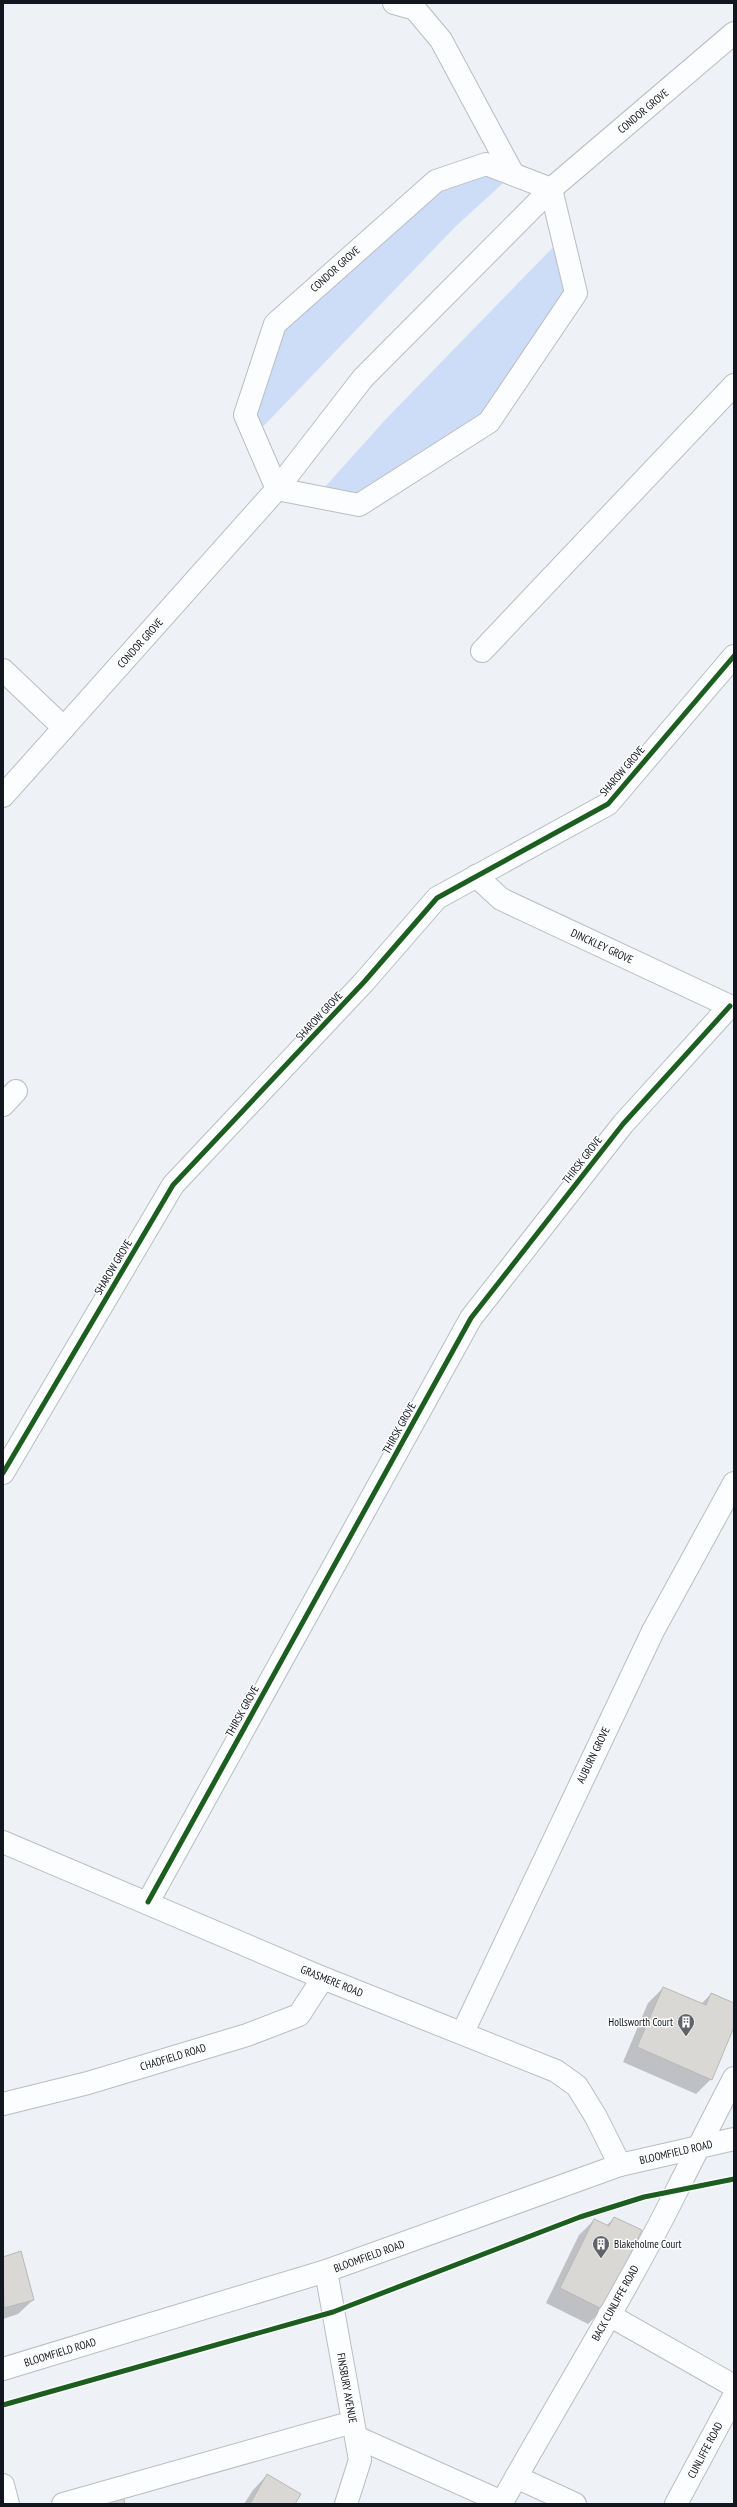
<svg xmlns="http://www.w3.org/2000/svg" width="737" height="2507" font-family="'PT Sans Narrow',sans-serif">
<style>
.green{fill:#ceddf7}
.shadow{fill:#0003}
.building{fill:#d9d8d5;stroke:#b9b8b5}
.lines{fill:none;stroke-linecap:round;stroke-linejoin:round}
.service-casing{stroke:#babdc4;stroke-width:24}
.minor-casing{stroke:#babdc4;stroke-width:24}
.tertiary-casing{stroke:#babdc4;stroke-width:24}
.service{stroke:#fcfdfe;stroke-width:22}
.minor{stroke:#fcfdfe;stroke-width:22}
.tertiary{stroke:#fcfdfe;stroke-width:22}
.cycleway-casing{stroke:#fdfdfd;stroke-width:8}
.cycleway{stroke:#1b5e20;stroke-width:5}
.labels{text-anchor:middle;stroke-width:3;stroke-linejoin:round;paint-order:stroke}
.street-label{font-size:11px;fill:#12171f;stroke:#fdfdfd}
.poi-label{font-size:11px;fill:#12171f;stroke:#fdfdfd;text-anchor:end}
</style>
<rect width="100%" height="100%" fill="#eef1f6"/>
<g class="green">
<path d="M486,164L513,174L456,226L254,436L245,415L275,324L436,181Z"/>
<path d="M563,237L576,293L489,422L359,505L316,497L385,420Z"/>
</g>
<g class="shadow">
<path d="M663,1988L701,2004L711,1994L734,2004V2025L711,2079L696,2094L623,2062L648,2003Z"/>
<path d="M614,2218L603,2309L588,2324L546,2303L579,2235L594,2220L606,2226Z"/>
<path d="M20,2253L33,2300L18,2314L3,2319V2258Z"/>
<path d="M267,2475L294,2504H244L253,2490Z"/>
</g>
<g class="building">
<path d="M663,1987L706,2005L711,1993L734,2003V2027L712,2080L637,2047Z"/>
<path d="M614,2217L642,2230L604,2310L560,2288L594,2219L609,2226Z"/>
<path d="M21,2251L34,2300L4,2308L3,2257Z"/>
<path d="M267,2474L301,2494L295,2504H250Z"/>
<path d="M123,2496L125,2504H94Z"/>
</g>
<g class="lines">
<g class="service-casing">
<g id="service">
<path d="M394,3L415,9L441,40L513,174"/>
<path d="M482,651L734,385"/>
<path d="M3,1105L16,1091"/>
<path d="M609,2315L734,2386"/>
<path d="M356,2437L502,2502"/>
<path d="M516,2477L575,2504"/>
<path d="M63,2504L353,2422"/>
<path d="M501,2504C559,2400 623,2298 676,2192C695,2154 714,2116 734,2078"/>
</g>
</g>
<g class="minor-casing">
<g id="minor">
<path d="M486,164L551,189L576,293L489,422L359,505L277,489L245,415L275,324L436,181Z"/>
<path d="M3,670L64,728"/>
<path d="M476,876L501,899L734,1008"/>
<path d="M3,1473L173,1185L364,982L437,898L608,804L734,656"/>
<path d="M148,1902L471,1318L623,1124L730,1006"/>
<path d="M463,2032L653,1631L734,1483"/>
<path d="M3,2104L88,2083L247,2035L299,2015L323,1978"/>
<path d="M326,2271L360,2460L346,2504"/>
<path d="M3,2485L8,2504"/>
<path d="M676,2504L734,2396"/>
</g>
</g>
<g class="tertiary-casing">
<g id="tertiary">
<path d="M3,796L277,489L363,378L551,189L734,33"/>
<path d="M3,1842L323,1978L556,2071L577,2086L596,2117L620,2165"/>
<path d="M3,2369L326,2271L620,2165L734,2139"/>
</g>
</g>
<use href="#service" class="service"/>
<use href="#minor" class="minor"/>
<use href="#tertiary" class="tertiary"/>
<g class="cycleway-casing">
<g id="cycleway">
<path d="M3,1473L173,1185L364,982L437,898L608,804L734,656"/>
<path d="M148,1902L471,1318L623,1124L730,1006"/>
<path d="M3,2405L333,2312L580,2217L644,2197L734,2179"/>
</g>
</g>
<use href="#cycleway" class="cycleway"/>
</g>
<defs>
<g id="building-pin" transform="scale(0.9)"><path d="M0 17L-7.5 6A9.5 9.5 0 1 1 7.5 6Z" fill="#5f636a" stroke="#fdfdfd"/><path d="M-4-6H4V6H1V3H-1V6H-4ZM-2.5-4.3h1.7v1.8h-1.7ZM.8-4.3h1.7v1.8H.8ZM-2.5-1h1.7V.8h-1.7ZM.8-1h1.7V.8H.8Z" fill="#fff"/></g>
</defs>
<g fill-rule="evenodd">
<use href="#building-pin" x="686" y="2022"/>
<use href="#building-pin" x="601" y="2244"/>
</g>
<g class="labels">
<g class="street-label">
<text transform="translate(643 111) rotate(-40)" y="4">CONDOR GROVE</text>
<text transform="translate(335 269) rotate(-42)" y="4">CONDOR GROVE</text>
<text transform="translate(140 643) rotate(-48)" y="4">CONDOR GROVE</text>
<text transform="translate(622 771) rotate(-49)" y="4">SHAROW GROVE</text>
<text transform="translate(602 946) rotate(25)" y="4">DINCKLEY GROVE</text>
<text transform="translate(319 1016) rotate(-47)" y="4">SHAROW GROVE</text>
<text transform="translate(582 1160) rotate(-52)" y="4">THIRSK GROVE</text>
<text transform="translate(113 1267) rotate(-59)" y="4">SHAROW GROVE</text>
<text transform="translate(399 1428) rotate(-61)" y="4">THIRSK GROVE</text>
<text transform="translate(242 1711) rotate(-61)" y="4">THIRSK GROVE</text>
<text transform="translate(593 1755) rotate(-64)" y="4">AUBURN GROVE</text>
<text transform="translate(332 1981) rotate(22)" y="4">GRASMERE ROAD</text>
<text transform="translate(173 2057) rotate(-17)" y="4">CHADFIELD ROAD</text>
<text transform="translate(676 2152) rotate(-13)" y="4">BLOOMFIELD ROAD</text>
<text transform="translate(369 2256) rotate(-20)" y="4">BLOOMFIELD ROAD</text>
<text transform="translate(615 2303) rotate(-61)" y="4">BACK CUNLIFFE ROAD</text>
<text transform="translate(60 2352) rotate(-17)" y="4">BLOOMFIELD ROAD</text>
<text transform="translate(347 2388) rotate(80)" y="4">FINSBURY AVENUE</text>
<text transform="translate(705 2450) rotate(-62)" y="4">CUNLIFFE ROAD</text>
</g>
<g class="poi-label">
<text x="673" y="2026">Hollsworth Court</text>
<text x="614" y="2248" text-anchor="start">Blakeholme Court</text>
</g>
</g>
<rect width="737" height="2507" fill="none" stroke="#12171f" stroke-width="8"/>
</svg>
